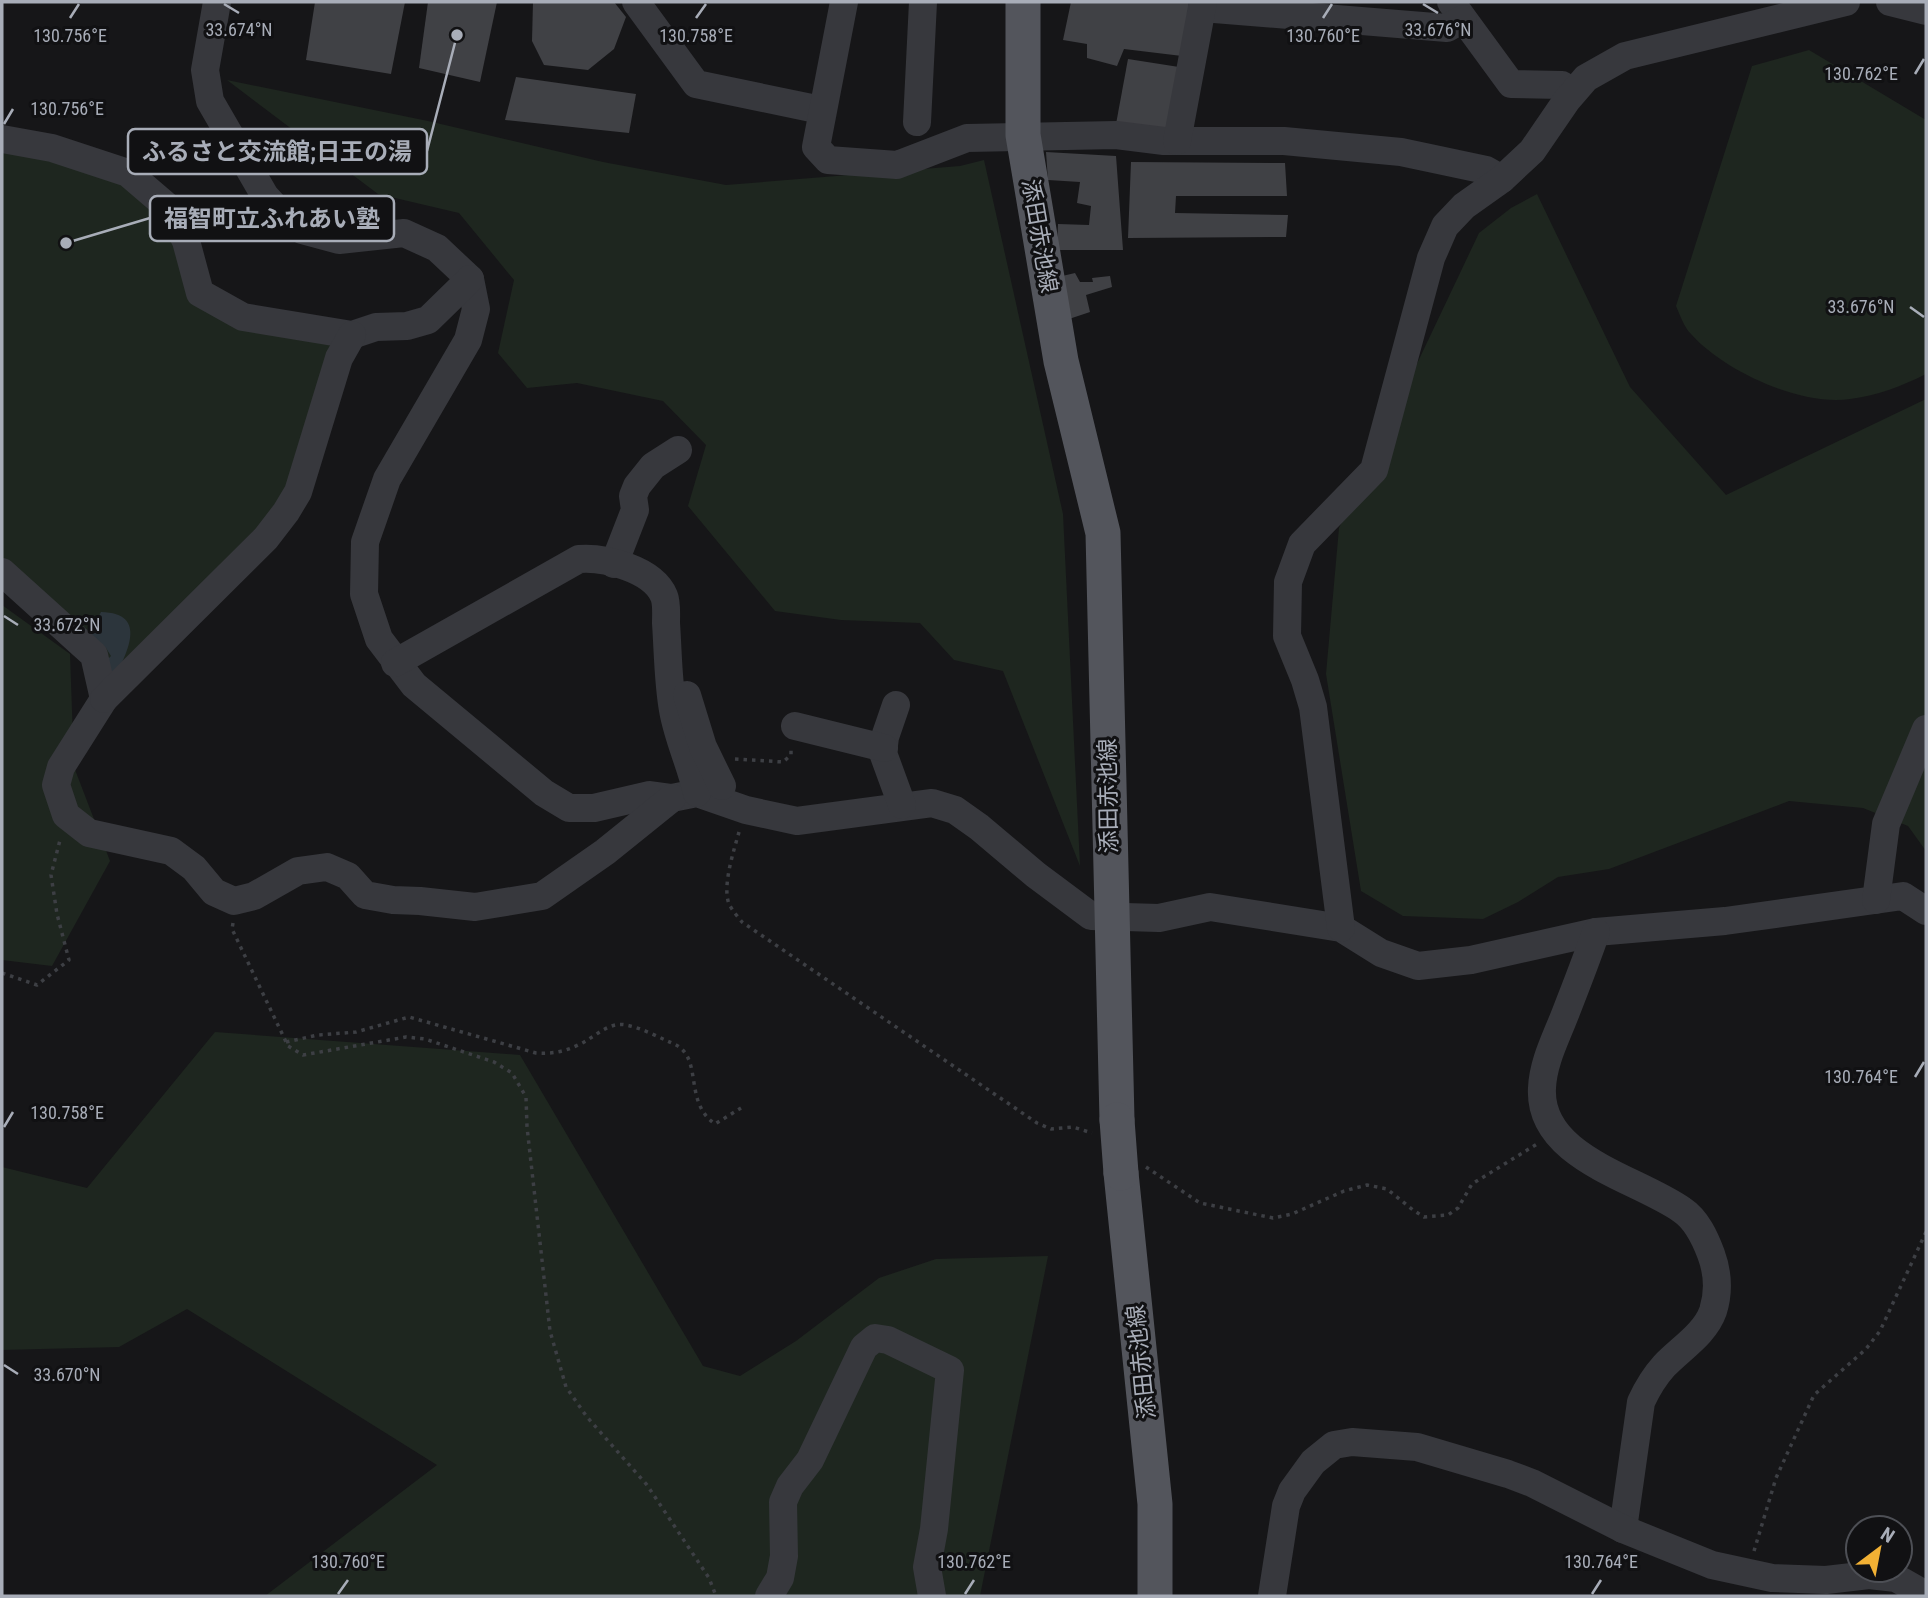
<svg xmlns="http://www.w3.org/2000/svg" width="1928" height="1598" font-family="'Roboto Condensed','Noto Sans JP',sans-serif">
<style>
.green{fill:#1e261f}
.water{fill:#2c353c}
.building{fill:#404145}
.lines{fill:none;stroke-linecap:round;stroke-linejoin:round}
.path{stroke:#3d3f44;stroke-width:3.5;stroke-dasharray:3.5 5;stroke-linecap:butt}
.minor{stroke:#37383d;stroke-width:28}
.major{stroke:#53555c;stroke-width:35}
.major-bridge{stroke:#53555c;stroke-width:35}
.ticks{fill:none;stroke:#a8adb8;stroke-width:2.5}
.labels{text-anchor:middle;stroke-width:6;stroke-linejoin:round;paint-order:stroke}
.street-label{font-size:23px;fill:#a8adb8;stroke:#111113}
.ticks-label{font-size:18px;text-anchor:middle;fill:#a8adb8;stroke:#111113;stroke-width:6;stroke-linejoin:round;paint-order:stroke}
.leader{fill:none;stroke:#a8adb8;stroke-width:2.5}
.callout-dot{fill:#a8adb8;stroke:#111113;stroke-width:2.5}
.callout{fill:#111113;stroke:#a8adb8;stroke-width:2.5}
.callout-label{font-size:24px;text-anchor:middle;font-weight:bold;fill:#a8adb8}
</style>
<rect width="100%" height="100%" fill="#161618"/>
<g class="green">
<path d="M1809,50L1926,120V374C1902,386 1876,396 1850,399C1800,406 1724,371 1691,334C1684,327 1680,315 1676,306L1752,66Z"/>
<path d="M227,80L428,121L603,162L726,185L960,166L984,160L1063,514L1080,866L1003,671L954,660L920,623L841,620L775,611L688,506L706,445L663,401L577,383L527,388L498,353L514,280L459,213L378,194Z"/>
<path d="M2,139L52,148L170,209L200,293L335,342L300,460L265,528L114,686L2,573Z"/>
<path d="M1537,194L1630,387L1726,495L1926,399V851L1908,826L1863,808L1789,801L1609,869L1558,877L1518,902L1483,919L1403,916L1361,891L1326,674L1339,528L1479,233L1511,208Z"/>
<path d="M2,605L70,654L74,767L110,861L52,966L2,960Z"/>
<path d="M215,1032L520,1055L703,1366L740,1376L796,1341L879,1278L936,1259L1048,1256L980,1596H265L437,1465L187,1309L119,1347L2,1350V1167L87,1188Z"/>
</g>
<path class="water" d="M101,612C150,613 126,655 113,681L104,663L111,656L106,648L88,634V628L97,620Z"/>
<g class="building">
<path d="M315,2H405L391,74L306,60Z"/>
<path d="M428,2H497L480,82L419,68Z"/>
<path d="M533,2H614L626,17L614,49L588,70L544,65L532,41Z"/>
<path d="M1071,2H1189L1182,56L1124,49L1117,66L1087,58V44L1063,40Z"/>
<path d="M1128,59L1179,67L1169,132L1116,124Z"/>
<path d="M516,77L636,94L629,133L505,120Z"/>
<path d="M1046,152L1116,156L1123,250H1057L1058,224L1089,225L1091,206L1077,203L1080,182L1048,180Z"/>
<path d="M1131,162L1285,163L1287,196H1176L1175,213L1288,215L1286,237L1128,238Z"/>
<path d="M1075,273L1080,282H1093L1092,278L1110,276L1112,287L1086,295L1090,312L1069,319L1058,277Z"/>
</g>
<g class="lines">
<g class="path">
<path d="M735,759L783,762L791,755V748"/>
<path d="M739,832C734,850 722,886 729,904C732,910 738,917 742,922L1037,1123L1051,1129L1073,1127L1092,1133"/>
<path d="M233,923L232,929L288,1046L303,1055L406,1037L425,1039L494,1062L512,1073L526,1097L527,1127L550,1331L566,1387L587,1417L647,1485L709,1578L716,1596"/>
<path d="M2,973L37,985L69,960L57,914L51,875L60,840"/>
<path d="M286,1042L318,1035L356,1032L409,1017L536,1053C551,1054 564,1052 578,1045C593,1039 608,1021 626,1025C642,1028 658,1037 672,1043C705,1056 682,1101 715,1124L741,1108"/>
<path d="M1146,1167L1200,1203L1273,1218L1292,1214L1344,1191L1367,1185L1387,1189L1413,1210L1424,1217L1448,1215L1458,1208L1472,1184L1537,1144"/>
<path d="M1754,1551L1776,1478L1814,1395L1866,1349L1880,1331L1926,1232"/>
</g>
<g class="minor">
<path d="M217,2L205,70L210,101L265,196L286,219L302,230L339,240L404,233L437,248L470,279L476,309L468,340L387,479L365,542L364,594L379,639L414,685L544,793L569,808H594L650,795L672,798L697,793L746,810L797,821L932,803L955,810L979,827L1036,875L1091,916L1159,918L1210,907L1341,928L1381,953L1418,966L1471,960L1596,932L1725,921L1903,896L1926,911"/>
<path d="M636,2L696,84L821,110"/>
<path d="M844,2L816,147L828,160L897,165L967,138L1116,135L1164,141H1284L1401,152L1486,170L1502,179"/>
<path d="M1451,2L1511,84L1562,85L1573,92"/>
<path d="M1890,2L1926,11"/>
<path d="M1202,8L1447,28L1463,19"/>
<path d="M917,122L923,2"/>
<path d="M2,139L52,148L128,173L170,209L186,241L200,293L243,317L352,335L376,327L407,326L428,320L470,279"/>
<path d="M1177,141L1203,2"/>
<path d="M614,564L635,510L633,496L637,486L653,466L678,450"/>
<path d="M2,572L94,655L104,699L61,767L56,785L66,815L89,833L171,851L194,868L214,892L234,901L254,896L298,871L327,867L348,876L365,895L393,900L420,901L475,907L542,896L605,852L672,798"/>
<path d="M395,663L579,559C604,557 653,569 664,596C667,603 666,615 666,623C668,652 668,682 673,710C678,739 691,765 697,793"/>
<path d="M687,695L703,747L722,786"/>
<path d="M104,699L266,538L286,512L298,492L339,358L352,335"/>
<path d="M896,705L885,737L883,753L902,805"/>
<path d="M795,726L884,748"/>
<path d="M1876,900L1886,824L1926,729"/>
<path d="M1341,928L1313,707L1305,680L1287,636L1288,582L1302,544L1374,470L1431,258L1445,226L1464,206L1502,179L1532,151L1567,100L1586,78L1625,56L1846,2"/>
<path d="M1596,932C1586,961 1575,989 1564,1017C1555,1040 1543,1063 1542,1088C1538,1158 1637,1178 1682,1210C1697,1220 1705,1238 1711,1254C1718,1273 1719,1292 1713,1311C1705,1334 1680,1349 1664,1366C1654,1377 1647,1389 1641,1402L1623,1529"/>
<path d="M769,1596L780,1578L784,1556L783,1502L790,1486L810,1460L864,1347L875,1338L888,1340L950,1370L934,1529L927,1567L932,1596"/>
<path d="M1272,1596L1286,1506L1292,1491L1313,1462L1334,1445L1352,1442L1417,1447L1508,1474L1532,1483L1623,1529L1712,1565L1772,1578L1826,1580L1869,1575L1896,1578L1926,1595"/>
</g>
<g class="major">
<path d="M1023,2V135L1061,361L1103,533L1117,1120"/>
<path d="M1121,1173L1155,1504V1596"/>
</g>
<path class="major-bridge" d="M1117,1120L1121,1173"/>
</g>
<path class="ticks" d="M224,4L239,13M1423,4L1438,13M70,18L79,4M696,18L706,4M1323,18L1332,4M1915,74L1924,59M4,124L13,109M1910,307L1924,317M4,616L18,625M1915,1077L1924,1062M4,1127L13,1112M4,1365L18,1374M338,1594L348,1580M965,1594L974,1580M1592,1594L1601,1580"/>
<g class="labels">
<g class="street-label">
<text transform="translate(1040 236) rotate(80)" y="8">添田赤池線</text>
<text transform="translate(1108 796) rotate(-91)" y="8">添田赤池線</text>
<text transform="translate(1141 1362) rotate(-96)" y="8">添田赤池線</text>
</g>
</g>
<g class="ticks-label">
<text x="239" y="36">33.674°N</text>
<text x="1438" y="36">33.676°N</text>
<text x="70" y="42">130.756°E</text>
<text x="696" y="42">130.758°E</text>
<text x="1323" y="42">130.760°E</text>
<text x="1861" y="80">130.762°E</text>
<text x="67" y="115">130.756°E</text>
<text x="1861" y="313">33.676°N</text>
<text x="67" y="631">33.672°N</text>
<text x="1861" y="1083">130.764°E</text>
<text x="67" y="1119">130.758°E</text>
<text x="67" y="1381">33.670°N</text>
<text x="348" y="1568">130.760°E</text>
<text x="974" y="1568">130.762°E</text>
<text x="1601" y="1568">130.764°E</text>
</g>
<path class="leader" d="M457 35L427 151M66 243L150 218"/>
<g class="callout-dot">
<circle cx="457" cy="35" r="7"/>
<circle cx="66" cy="243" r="7"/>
</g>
<g class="callout">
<rect x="128" y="129" width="299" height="45" rx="7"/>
<rect x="150" y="196" width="244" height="45" rx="7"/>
</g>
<g class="callout-label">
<text x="277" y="160">ふるさと交流館;日王の湯</text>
<text x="272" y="227">福智町立ふれあい塾</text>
</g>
<rect width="1928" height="1598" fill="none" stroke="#a8adb8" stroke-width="7"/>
<g transform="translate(1879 1549) rotate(32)"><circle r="33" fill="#111113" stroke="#4d4f55" stroke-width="2"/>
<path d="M0-5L12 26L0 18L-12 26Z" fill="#f2b134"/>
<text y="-10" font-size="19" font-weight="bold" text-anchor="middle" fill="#a8adb8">N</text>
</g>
</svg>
